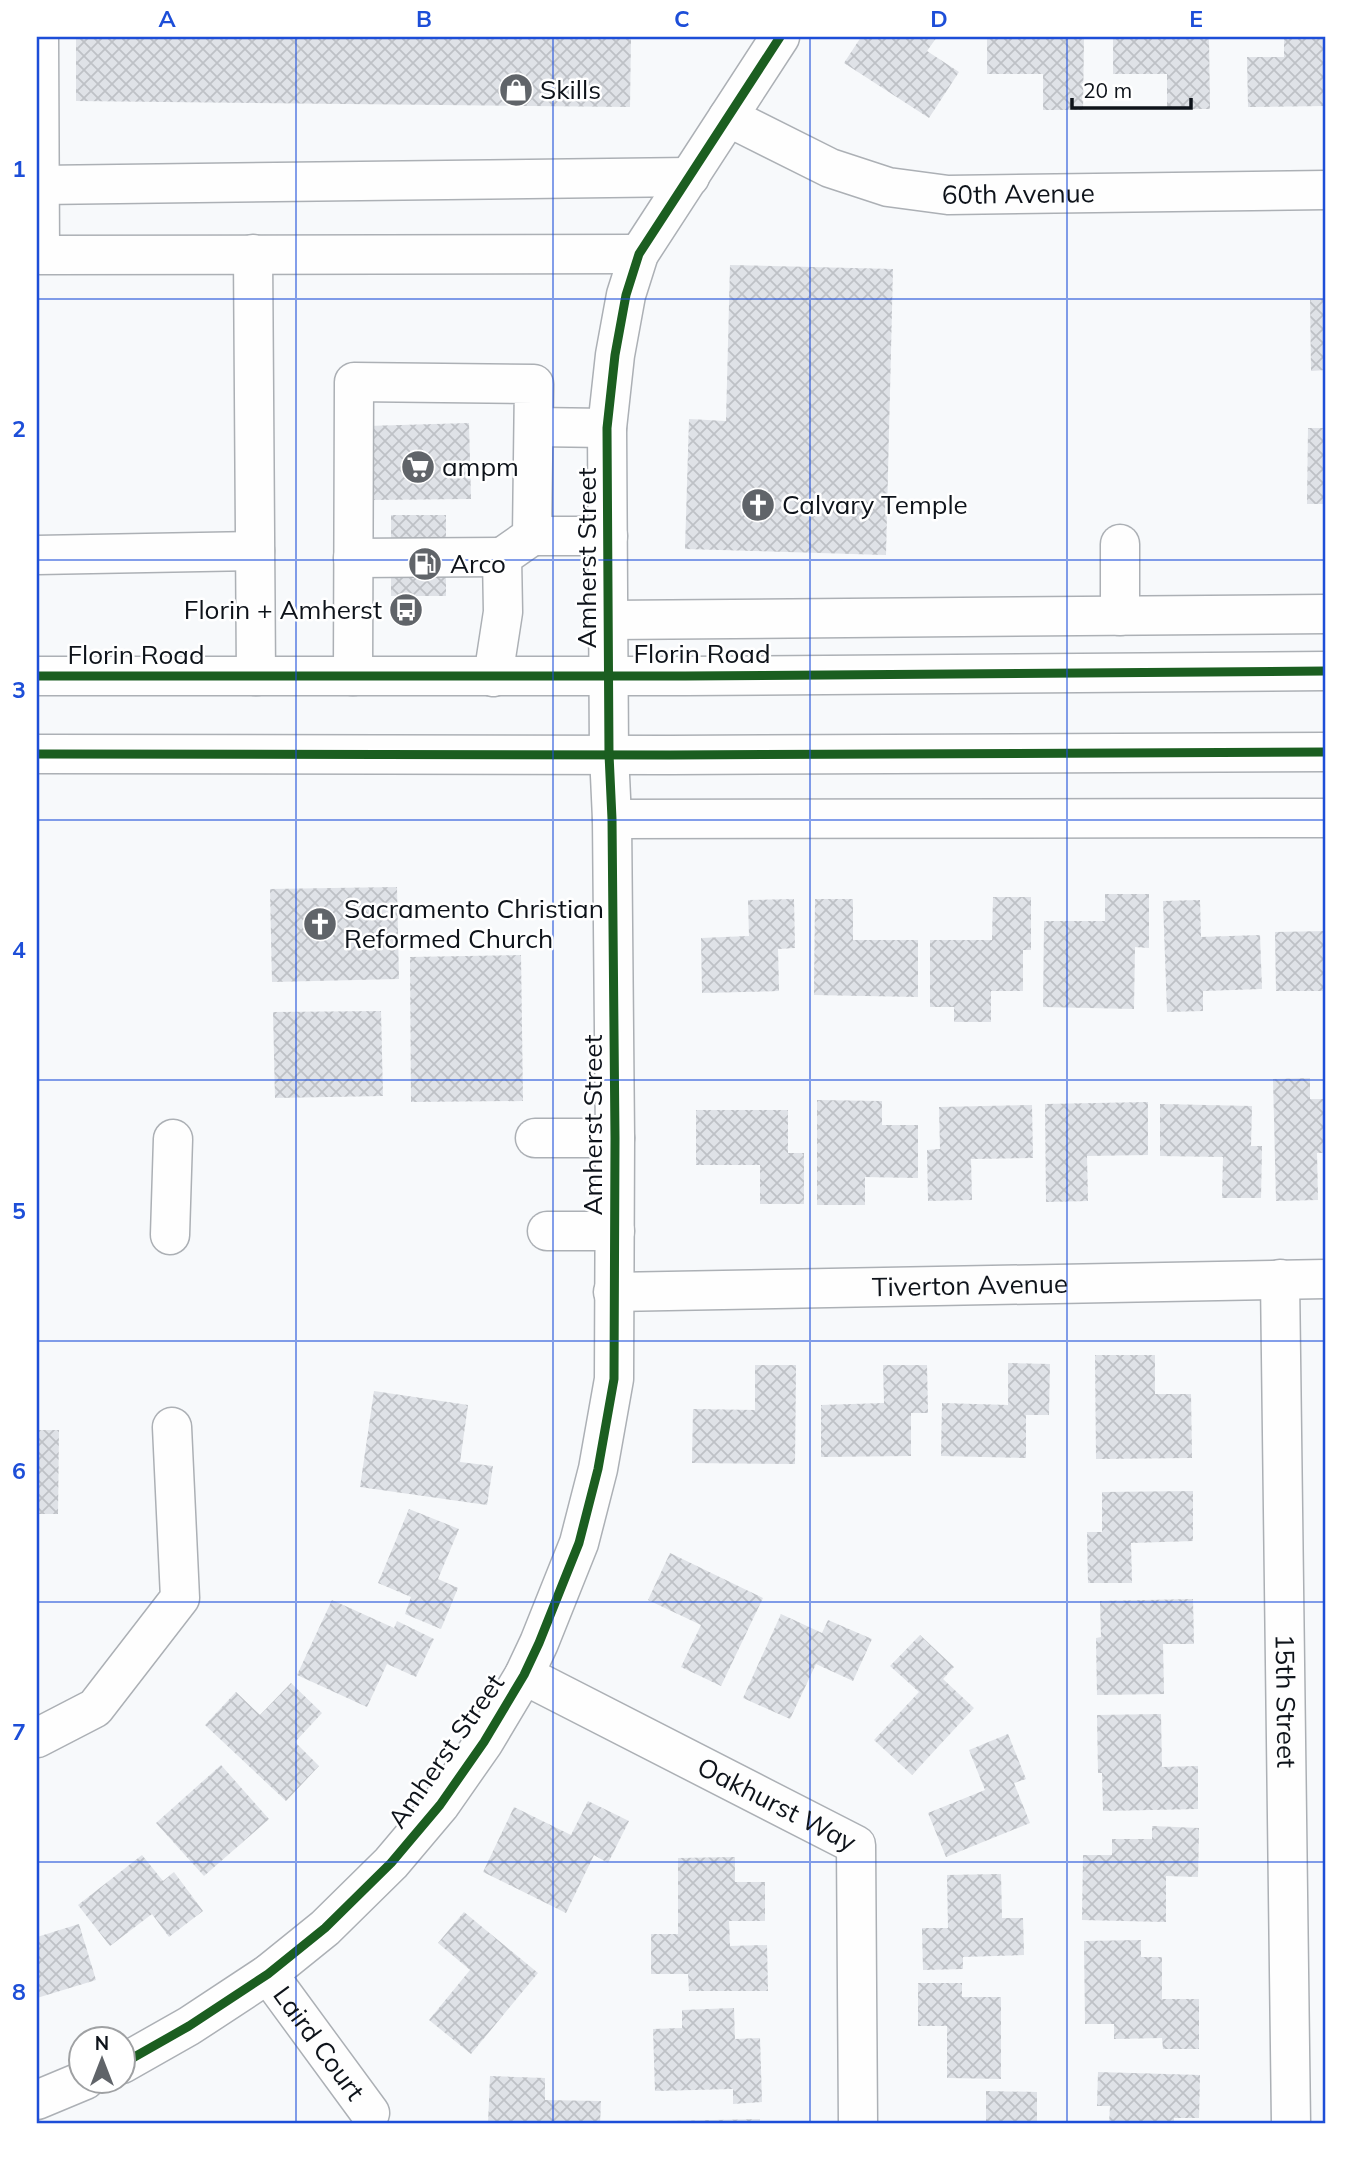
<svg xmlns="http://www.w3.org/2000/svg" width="1363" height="2161" font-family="Mulish,sans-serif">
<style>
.building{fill:url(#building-cross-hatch)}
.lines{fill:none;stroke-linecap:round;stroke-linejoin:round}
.minor-casing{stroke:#acb0b5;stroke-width:41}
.major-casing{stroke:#acb0b5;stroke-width:41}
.minor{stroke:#fefefe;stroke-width:38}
.major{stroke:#fefefe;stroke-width:38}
.cycleway-casing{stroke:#fff;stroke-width:13}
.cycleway{stroke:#1b5e20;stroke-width:9}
.grid{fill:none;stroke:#1d4ed8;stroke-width:2;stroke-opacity:0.55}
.labels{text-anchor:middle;stroke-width:5;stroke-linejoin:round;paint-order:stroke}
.poi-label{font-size:26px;fill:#0e131a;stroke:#fff;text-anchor:start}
.street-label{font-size:26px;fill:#0e131a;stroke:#fff}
.neatline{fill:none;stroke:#1d4ed8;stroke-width:2.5}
.grid-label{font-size:23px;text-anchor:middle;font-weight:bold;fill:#1d4ed8}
</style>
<defs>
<pattern id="building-cross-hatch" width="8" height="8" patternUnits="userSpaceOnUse" patternTransform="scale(1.75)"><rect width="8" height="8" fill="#dfe2e7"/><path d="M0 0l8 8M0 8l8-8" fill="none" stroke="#bec1c6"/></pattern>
</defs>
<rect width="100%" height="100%" fill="#f7f9fb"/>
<g class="building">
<path d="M76,37H631L630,107L76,101Z"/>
<path d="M861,37H937L927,51L959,72L929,118L844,63Z"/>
<path d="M987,37H1084L1083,110H1043V74H987Z"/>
<path d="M1113,37H1209L1210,109H1167V74H1113Z"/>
<path d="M1284,37H1326V106L1248,107L1247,57H1284Z"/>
<path d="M730,265L893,269L886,555L685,549L689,419L726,421Z"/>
<path d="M1326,299V370L1311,371L1310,300Z"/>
<path d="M469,423L471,499L368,500L367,426Z"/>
<path d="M1308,428H1326V504H1307Z"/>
<rect x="391" y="515" width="55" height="81"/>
<path d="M397,887L399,979L272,982L270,889Z"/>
<path d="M1105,894H1149V948L1135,947L1134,1009L1043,1007L1044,921H1105Z"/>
<path d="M993,897H1031V950H1023V991H991V1022H954V1007H930V940H992Z"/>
<path d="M794,899L795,948L778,949L779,991L702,993L701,938L749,936L748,900Z"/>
<path d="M815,899H853V940H918V997L814,995Z"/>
<path d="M1200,900L1201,937L1260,935L1262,989L1203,991V1011L1167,1012L1163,901Z"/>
<path d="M1326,931V991H1276L1275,932Z"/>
<path d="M521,955L523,1101L411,1102L410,957Z"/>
<path d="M381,1011L383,1096L275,1098L273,1012Z"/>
<path d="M1310,1078V1099H1326V1153H1317L1318,1200L1276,1201L1273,1079Z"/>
<path d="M817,1100L882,1101V1125H918V1178L865,1177V1205H817Z"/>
<path d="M1148,1102V1155L1087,1156L1088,1201L1046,1202L1045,1104Z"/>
<path d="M1160,1104L1252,1106L1251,1146H1262L1261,1198H1222L1223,1157L1160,1156Z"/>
<path d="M1032,1105L1033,1158L971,1159L972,1200L928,1201L927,1150L940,1149L939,1107Z"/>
<path d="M696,1110H788V1153H804V1204H760V1165H696Z"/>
<path d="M1095,1355H1155V1394H1191L1192,1458L1096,1459Z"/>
<path d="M1008,1363L1050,1364L1049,1415H1026V1458L941,1456L942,1403L1008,1405Z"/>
<path d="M755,1365H796L795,1464L692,1463L693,1409L755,1410Z"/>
<path d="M883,1365H927L928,1413H911V1456L821,1457V1405L884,1403Z"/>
<path d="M374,1391L468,1405L460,1462L493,1466L487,1505L360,1487Z"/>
<path d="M37,1430H59L58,1514H37Z"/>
<path d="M1193,1491V1541L1131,1543L1132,1583H1088L1087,1532H1102V1492Z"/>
<path d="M409,1509L459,1529L438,1579L458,1588L441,1629L405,1614L411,1597L378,1583Z"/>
<path d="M670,1553L763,1598L721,1686L681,1667L701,1625L648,1600Z"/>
<path d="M1193,1599L1194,1644H1163L1164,1694L1097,1695L1096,1638L1101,1637L1100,1601Z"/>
<path d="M332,1600L394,1628L397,1621L434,1639L416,1677L387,1664L367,1707L297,1675Z"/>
<path d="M781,1614L822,1633L828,1620L872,1639L853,1681L816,1664L790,1719L743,1698Z"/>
<path d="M920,1635L954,1667L943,1679L974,1708L912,1775L874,1740L919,1692L890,1666Z"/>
<path d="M291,1683L322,1713L295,1742L319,1766L286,1801L205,1725L236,1692L260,1715Z"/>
<path d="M1161,1714L1162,1767L1198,1766V1809L1103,1811L1102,1773H1098L1097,1715Z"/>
<path d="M1008,1734L1026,1779L1014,1783L1030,1823L946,1857L928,1813L985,1790L969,1750Z"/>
<path d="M221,1765L269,1819L204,1876L156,1823Z"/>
<path d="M588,1801L629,1821L608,1863L594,1855L566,1913L483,1872L514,1807L571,1835Z"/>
<path d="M1152,1826L1199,1828L1198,1877L1166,1876V1922L1082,1920L1083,1855H1112V1839H1152Z"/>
<path d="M142,1855L163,1881L174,1872L203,1911L169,1937L152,1914L110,1946L78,1905Z"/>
<path d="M735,1857V1882H765V1921H729L730,1946L767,1945L768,1991H689L688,1974H651V1934H678V1858Z"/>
<path d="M1001,1874L1002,1918H1023L1024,1955L963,1957V1969L923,1970L922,1928H948L947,1875Z"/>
<path d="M464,1912L538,1973L471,2054L429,2020L470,1970L438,1943Z"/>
<path d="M79,1924L96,1980L37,1998V1937Z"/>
<path d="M1141,1940V1957H1162V1999H1199V2049H1163L1162,2038L1114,2039V2024H1085L1084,1941Z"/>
<path d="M918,1983H962V1997H1001V2079L947,2078V2026H918Z"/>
<path d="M734,2008L735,2039L760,2038L762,2102L733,2104V2089L655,2091L653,2029L682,2028V2010Z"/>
<path d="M1098,2072L1200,2075L1199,2118H1174V2124H1109L1110,2106H1097Z"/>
<path d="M490,2076L545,2078V2100L601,2101L600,2124H488Z"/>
<path d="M986,2091L1037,2092V2124H986Z"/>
<path d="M760,2119V2124H668V2121Z"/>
</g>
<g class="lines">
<g class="minor-casing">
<g id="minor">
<path d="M39,37L40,255L639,254"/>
<path id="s1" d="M728,117L830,168L888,187L948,195L1326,190"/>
<path d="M40,185L690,177"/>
<path d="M253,254L256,676"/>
<path d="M534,427L607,428"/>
<path d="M532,536H608"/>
<path d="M1120,544V616"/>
<path d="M37,555L255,551"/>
<path d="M353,558L502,557"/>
<path d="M608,620L1326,614"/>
<path d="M353,676L354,382L534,384L532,536L502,557L503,612L493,677"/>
<path d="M612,819L1326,818"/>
<path d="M535,1138H615"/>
<path d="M547,1231H615"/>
<path d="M170,1235L173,1139"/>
<path id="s2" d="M1280,1279L1291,2124"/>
<path id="s3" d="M613,1292L1326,1279"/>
<path id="s4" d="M524,1675L856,1845L858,2124"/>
<path d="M37,1738L95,1708L180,1598L172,1427"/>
<path id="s5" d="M268,1974L370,2113"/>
<path d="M122,2064L189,2026L268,1974L325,1928L391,1863L440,1805L484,1742L524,1675L539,1643L579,1543L598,1469L614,1379L615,1138L612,819L609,754L607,428L615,355L626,295L639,254L780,37"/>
<path d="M37,2100L85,2080"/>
</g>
</g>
<g class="major-casing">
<g id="major">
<path d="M37,676H685L1326,671"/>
<path d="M37,754L670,755L1326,752"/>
</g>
</g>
<use href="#minor" class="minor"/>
<use href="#major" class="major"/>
<g class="cycleway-casing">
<g id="cycleway">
<path d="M37,676H685L1326,671"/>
<path d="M37,754L670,755L1326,752"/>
<path d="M122,2064L189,2026L268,1974L325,1928L391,1863L440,1805L484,1742L524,1675L539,1643L579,1543L598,1469L614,1379L615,1138L612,819L609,754L607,428L615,355L626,295L639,254L780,37"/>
</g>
</g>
<use href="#cycleway" class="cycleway"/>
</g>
<path class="grid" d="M296,37V2124M553,37V2124M810,37V2124M1067,37V2124M37,299H1326M37,560H1326M37,820H1326M37,1080H1326M37,1341H1326M37,1602H1326M37,1862H1326"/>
<defs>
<g id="shop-disc" transform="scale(1.75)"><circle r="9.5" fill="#606469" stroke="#fff"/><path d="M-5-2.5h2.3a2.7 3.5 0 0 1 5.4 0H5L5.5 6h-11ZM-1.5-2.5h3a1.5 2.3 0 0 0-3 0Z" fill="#fff"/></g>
<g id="supermarket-disc" transform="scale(1.75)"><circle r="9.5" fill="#606469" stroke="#fff"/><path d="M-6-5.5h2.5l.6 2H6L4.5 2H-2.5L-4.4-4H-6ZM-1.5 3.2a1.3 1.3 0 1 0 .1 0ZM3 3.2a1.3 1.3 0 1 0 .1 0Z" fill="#fff"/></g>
<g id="church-disc" transform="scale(1.75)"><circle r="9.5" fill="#606469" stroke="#fff"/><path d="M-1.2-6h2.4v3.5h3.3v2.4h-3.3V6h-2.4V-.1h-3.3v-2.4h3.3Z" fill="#fff"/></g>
<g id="fuel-disc" transform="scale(1.75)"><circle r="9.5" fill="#606469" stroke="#fff"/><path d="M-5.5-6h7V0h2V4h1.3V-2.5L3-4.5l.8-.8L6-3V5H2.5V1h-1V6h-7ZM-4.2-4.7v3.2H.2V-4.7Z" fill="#fff"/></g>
<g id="bus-disc" transform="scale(1.75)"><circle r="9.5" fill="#606469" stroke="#fff"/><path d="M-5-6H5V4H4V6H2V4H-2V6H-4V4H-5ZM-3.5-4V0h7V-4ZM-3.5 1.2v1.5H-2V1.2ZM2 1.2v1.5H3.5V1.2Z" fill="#fff"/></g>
</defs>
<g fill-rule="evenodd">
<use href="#shop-disc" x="516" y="90"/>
<use href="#supermarket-disc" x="418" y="467"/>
<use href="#church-disc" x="758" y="505"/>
<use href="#fuel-disc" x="425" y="564"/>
<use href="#bus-disc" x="406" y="610"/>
<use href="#church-disc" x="320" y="924"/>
</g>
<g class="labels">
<g class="poi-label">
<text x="540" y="99">Skills</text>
<text x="442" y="476">ampm</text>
<text x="782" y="514">Calvary Temple</text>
<text x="450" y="573">Arco</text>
<text x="382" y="619" text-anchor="end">Florin + Amherst</text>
<text x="344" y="918">Sacramento Christian<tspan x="344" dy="30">Reformed Church</tspan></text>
</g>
<g class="street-label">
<text dy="9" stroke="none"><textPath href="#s1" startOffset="306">60th Avenue</textPath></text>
<text transform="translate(587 558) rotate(-90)" y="9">Amherst Street</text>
<text x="702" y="663">Florin Road</text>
<text x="136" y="664">Florin Road</text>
<text transform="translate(593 1125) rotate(-90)" y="9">Amherst Street</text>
<text dy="9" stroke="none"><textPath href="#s3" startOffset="357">Tiverton Avenue</textPath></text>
<text dy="9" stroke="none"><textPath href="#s2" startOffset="422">15th Street</textPath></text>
<text transform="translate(446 1751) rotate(-55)" y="9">Amherst Street</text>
<text dy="9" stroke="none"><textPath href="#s4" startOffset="284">Oakhurst Way</textPath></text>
<text dy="9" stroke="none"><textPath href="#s5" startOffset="86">Laird Court</textPath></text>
</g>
</g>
<rect width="1363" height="2161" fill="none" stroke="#ffffff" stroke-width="77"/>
<g transform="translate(102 2060)"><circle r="33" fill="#ffffff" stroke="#9fa1a3" stroke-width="2"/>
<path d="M0-5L12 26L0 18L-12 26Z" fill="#606469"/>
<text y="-10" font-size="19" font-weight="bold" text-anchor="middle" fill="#0e131a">N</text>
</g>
<path d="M1072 98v10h119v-10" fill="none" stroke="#0e131a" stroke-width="3.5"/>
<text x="1083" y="98" font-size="21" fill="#0e131a" stroke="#ffffff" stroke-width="5" paint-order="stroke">20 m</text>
<rect x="38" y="38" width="1286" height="2084" class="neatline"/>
<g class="grid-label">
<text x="167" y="27">A</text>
<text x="424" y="27">B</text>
<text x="682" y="27">C</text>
<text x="939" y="27">D</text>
<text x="1196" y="27">E</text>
<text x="19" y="177">1</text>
<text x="19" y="437">2</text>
<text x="19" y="698">3</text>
<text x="19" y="958">4</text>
<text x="19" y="1219">5</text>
<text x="19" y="1479">6</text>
<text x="19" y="1740">7</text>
<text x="19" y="2000">8</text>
</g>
</svg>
